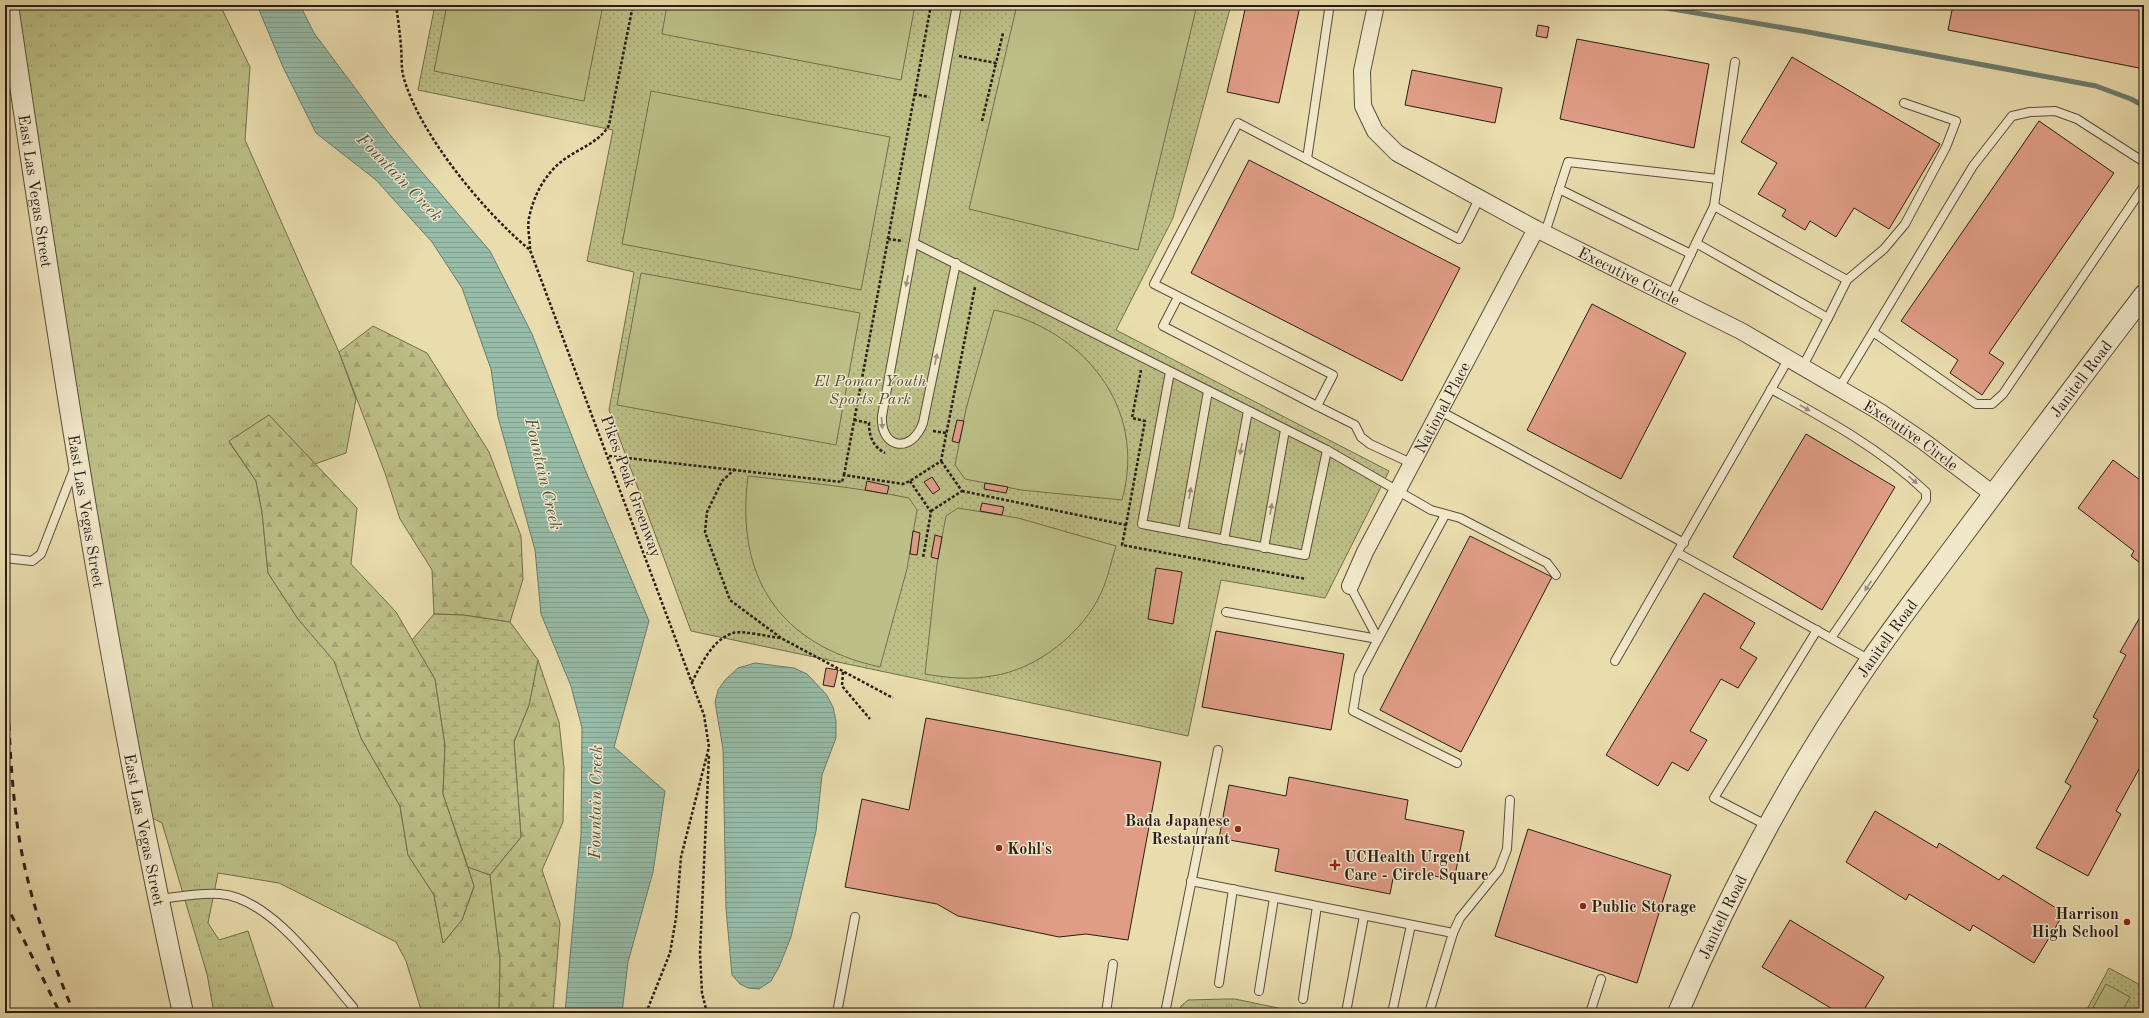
<svg xmlns="http://www.w3.org/2000/svg" width="2149" height="1018" font-family="'Old Standard TT',serif">
<style>
.grass{fill:url(#grass-tufts);stroke:#726e4f}
.forest{fill:url(#forest-firs);stroke:#726e4f}
.wetland{fill:url(#wetland-marsh);stroke:#726e4f}
.park{fill:url(#park-dots);stroke:#726e4f}
.pitch{fill:#bcbf86;stroke:#726e4f}
.water{fill:url(#water-rules);stroke:#6b7c6e}
.lines{fill:none;stroke-linecap:round;stroke-linejoin:round}
.stream{stroke:#6b7c6e;stroke-width:5}
.building{fill:#e09d86;stroke:#291d18}
.service-casing{stroke:#594d3d;stroke-width:10}
.minor-casing{stroke:#594d3d;stroke-width:18}
.tertiary-casing{stroke:#594d3d;stroke-width:22}
.path{stroke:#291d18;stroke-width:2.5;stroke-dasharray:3 2;stroke-linecap:butt}
.service{stroke:#f1e8ca;stroke-width:8}
.minor{stroke:#f1e8ca;stroke-width:16}
.tertiary{stroke:#f1e8ca;stroke-width:20}
.rail{stroke:#291d18;stroke-width:3;stroke-dasharray:7 7;stroke-linecap:butt}
.oneway{fill:#978d7a}
.poi-dot{fill:#8f2418;stroke:#f1e8ca;stroke-width:1.5}
.labels{text-anchor:middle;stroke-width:3;stroke-linejoin:round;paint-order:stroke}
.street-label{font-size:16px;fill:#291d18;stroke:#f1e8ca}
.park-label{font-size:16px;font-style:italic;fill:#554e39;stroke:#f1e8ca}
.poi-label{font-size:16px;font-weight:bold;fill:#291d18;stroke:#f1e8ca;text-anchor:start}
.water-label{font-size:17px;font-style:italic;fill:#4a4d43;stroke:#f1e8ca}
</style>
<defs>
<pattern id="grass-tufts" width="24" height="20" patternUnits="userSpaceOnUse"><rect width="24" height="20" fill="#bcbf86"/><path d="M3 7l-1-3M5 7V3M7 7l1-3M15 17l-1-3M17 17v-4M19 17l1-3" fill="none" stroke="#a2a473"/></pattern>
<pattern id="forest-firs" width="22" height="20" patternUnits="userSpaceOnUse"><rect width="22" height="20" fill="#bcbf86"/><path d="M5 1l3.5 6h-7zM16 11l3.5 6h-7z" fill="#a2a473"/></pattern>
<pattern id="wetland-marsh" width="20" height="14" patternUnits="userSpaceOnUse"><rect width="20" height="14" fill="#bcbf86"/><path d="M1 5h8M5 5V1M11 12h8M15 12V8" fill="none" stroke="#a2a473"/></pattern>
<pattern id="park-dots" width="8" height="8" patternUnits="userSpaceOnUse"><rect width="8" height="8" fill="#bcbf86"/><path d="M2 2h.1M6 6h.1" fill="none" stroke="#a2a473" stroke-width="1.8" stroke-linecap="round"/></pattern>
<pattern id="water-rules" width="6" height="5" patternUnits="userSpaceOnUse"><rect width="6" height="5" fill="#97bca8"/><path d="M0 2.5h6" fill="none" stroke="#82a190"/></pattern>
</defs>
<rect width="100%" height="100%" fill="#e9dcad"/>
<filter id="stains"><feTurbulence type="fractalNoise" baseFrequency=".005" numOctaves="4"/><feColorMatrix values="0 0 0 0 .2 0 0 0 0 .09 0 0 0 0 .02 0 0 0 .5 -.17"/></filter>
<radialGradient id="worn" r=".72"><stop offset=".6" stop-color="#630" stop-opacity="0"/><stop offset="1" stop-color="#630" stop-opacity=".3"/></radialGradient>
<g class="grass">
<path d="M12,5H220L250,67L245,140L339,352L356,399L346,453L315,464L269,415L229,442L256,481L262,512L268,573L298,619L334,660L361,738L400,806L408,855L434,895L443,943L462,920L474,887L468,867L490,875L500,960L499,1013H422L406,961L396,942L279,883L218,873L208,923L219,940L248,931L275,1013H214L207,974L162,823L143,813Z"/>
<path d="M1226,999H1235L1302,1013H1180L1181,1006L1188,1000Z"/>
</g>
<g class="forest">
<path d="M373,326L427,353L489,452L521,536L523,579L510,622L463,615L434,614L432,570L400,519L385,473L339,352Z"/>
<path d="M269,415L357,508L351,564L396,612L435,679L445,745L443,794L474,886L462,920L443,943L434,895L408,855L400,806L361,738L334,661L298,619L268,573L262,512L256,481L229,441Z"/>
<path d="M538,660L559,722L564,768L563,822L542,870L560,923L553,1013H499L500,960L490,875L521,837L514,742L529,705Z"/>
</g>
<path class="wetland" d="M434,614L463,615L510,622L538,660L529,705L514,742L521,837L490,875L468,867L443,794L445,745L435,679L412,640Z"/>
<g class="park">
<path d="M435,5H1231L1173,218L1116,330L1389,471L1325,598L1221,580L1188,736L691,631L609,410L634,272L587,261L613,130L418,90Z"/>
<path d="M2109,968L2144,987V1013H2085Z"/>
</g>
<g class="pitch">
<path d="M447,5H603L584,101L434,71Z"/>
<path d="M667,5H915L901,80L662,34Z"/>
<path d="M1017,5H1197L1138,250L969,209Z"/>
<path d="M651,91L890,137L861,290L622,244Z"/>
<path d="M641,273L860,313L836,445L617,405Z"/>
<path d="M994,310C1083,329 1148,407 1122,500L1021,490L965,479L955,465L966,409Z"/>
<path d="M748,476C802,482 855,487 909,498L917,510L907,569L880,667C779,645 735,577 748,476Z"/>
<path d="M958,508L1018,518L1116,546C1111,562 1108,578 1101,593C1083,633 1036,670 992,676C970,680 948,678 925,674L937,564L946,516Z"/>
<path d="M2106,984L2130,997L2121,1013H2090Z"/>
</g>
<g class="water">
<path d="M257,5H300L314,33L390,135L490,251L532,334L584,467L649,621L614,747L665,791L653,872L628,962L622,1013H565L581,835L582,728L571,686L541,614L535,550L498,417L491,369L462,288L432,242L376,180L316,133L283,67Z"/>
<path d="M755,663L794,668L807,674L826,694L833,707L836,721V738L822,775L816,831L791,937L779,967L771,981L759,989L748,988L740,984L732,975L726,909L723,749L715,702L718,690L725,680L738,668Z"/>
</g>
<g class="lines">
<path class="stream" d="M1649,5L1808,32L2096,86L2131,99L2144,106"/>
</g>
<g class="building">
<path d="M1246,5L1300,6L1279,103L1227,92Z"/>
<path d="M1953,5H2144V69L1948,30Z"/>
<path d="M1538,25L1549,27L1547,38L1536,36Z"/>
<path d="M1577,39L1709,64L1694,148L1560,119Z"/>
<path d="M1792,57L1940,144L1889,229L1854,208L1836,237L1810,221L1805,230L1782,216L1786,210L1758,194L1777,163L1741,142Z"/>
<path d="M1412,70L1502,88L1495,123L1405,105Z"/>
<path d="M2039,121L2114,173L1989,353L2004,363L1982,395L1950,373L1958,360L1901,321Z"/>
<path d="M1249,160L1460,268L1402,381L1191,273Z"/>
<path d="M1592,304L1686,353L1621,479L1527,430Z"/>
<path d="M957,420L964,421L959,443L952,441Z"/>
<path d="M1806,434L1895,487L1822,610L1733,557Z"/>
<path d="M2113,460L2144,483V566L2131,556L2134,551L2078,508Z"/>
<path d="M932,477L940,489L933,494L924,482Z"/>
<path d="M867,481L889,486L887,494L865,490Z"/>
<path d="M985,483L1008,487L1006,493L984,489Z"/>
<path d="M982,503L1004,507L1002,515L980,511Z"/>
<path d="M913,531L920,533L917,555L910,554Z"/>
<path d="M935,535L942,537L938,559L931,557Z"/>
<path d="M1470,536L1552,577L1461,752L1380,710Z"/>
<path d="M1156,568L1182,572L1173,624L1148,619Z"/>
<path d="M1704,593L1755,623L1740,648L1757,658L1738,688L1721,679L1690,731L1707,740L1688,771L1672,762L1658,786L1606,755Z"/>
<path d="M2144,610V760L2116,811L2121,814L2088,876L2036,848L2071,786L2065,782L2098,720L2093,717L2126,655L2120,652Z"/>
<path d="M1216,631L1344,654L1331,730L1202,707Z"/>
<path d="M826,668L838,670L834,687L823,685Z"/>
<path d="M926,718L1161,762L1128,940L1086,934L1059,937L958,916L937,904L845,887L862,799L909,810Z"/>
<path d="M1289,777L1408,800L1405,819L1464,831L1454,880L1395,868L1390,894L1275,871L1279,849L1219,838L1229,785L1286,796Z"/>
<path d="M1875,811L1937,848L1939,843L1999,880L2003,875L2064,913L2034,963L1973,925L1970,931L1909,894L1906,900L1846,862Z"/>
<path d="M1528,829L1671,875L1637,983L1495,936Z"/>
<path d="M1790,920L1884,977L1862,1013H1839L1762,967Z"/>
</g>
<g class="lines">
<g class="service-casing">
<g id="service">
<path d="M1307,159L1329,10L1332,5"/>
<path d="M1559,189L1691,254"/>
<path d="M1714,206L1735,62"/>
<path d="M1545,233L1568,162L1718,179"/>
<path d="M914,243L1327,450L1431,510L1460,518L1547,563L1556,575"/>
<path d="M1696,243L1714,206L1847,280L1828,318"/>
<path d="M956,263L923,423C911,455 880,448 882,416L957,5"/>
<path d="M1847,280L1884,249L1905,224L1946,147L1956,121L1904,103"/>
<path d="M1671,296L1696,243L1828,318L1803,366"/>
<path d="M1178,297L1163,326L1317,406"/>
<path d="M1873,332L1976,404H1992L2003,394L2144,186"/>
<path d="M1170,372L1142,524L1305,555L1327,450"/>
<path d="M1839,388L1973,166L2012,116L2030,112L2055,111L2077,119L2144,162"/>
<path d="M1771,389C1826,419 1881,449 1926,492V500L1831,638"/>
<path d="M1440,411L1684,543"/>
<path d="M1411,463L1370,444L1361,437L1355,425L1317,406L1333,375L1154,284L1238,123L1459,239L1479,199"/>
<path d="M1183,532L1208,391"/>
<path d="M1224,540L1248,411"/>
<path d="M1264,548L1285,430"/>
<path d="M1678,553L1870,660"/>
<path d="M5,558L32,561L41,554L74,469"/>
<path d="M1350,586L1378,639L1359,675L1353,711L1457,763"/>
<path d="M1226,612L1378,639L1445,515"/>
<path d="M1615,661L1789,358"/>
<path d="M1768,826L1714,798L1817,630"/>
<path d="M1191,881L1453,933"/>
<path d="M159,899C179,897 200,892 220,894C271,898 321,970 353,1007"/>
<path d="M1219,983L1233,889"/>
<path d="M1259,991L1274,898"/>
<path d="M1303,999L1317,906"/>
<path d="M1347,1007L1364,916"/>
<path d="M837,1013L855,917"/>
<path d="M1106,1013L1113,964"/>
<path d="M1165,1013L1218,750"/>
<path d="M1392,1013L1411,925"/>
<path d="M1429,1013L1453,933L1460,918L1499,870L1507,849L1510,800"/>
<path d="M1590,1013L1601,979"/>
</g>
</g>
<g class="minor-casing">
<g id="minor">
<path id="s1" d="M1376,5L1362,71L1363,106L1375,131L1397,153L1536,229L1741,331L1880,412L1923,441L1993,494"/>
<path id="s2" d="M1350,586L1365,552L1536,229"/>
</g>
</g>
<g class="tertiary-casing">
<g id="tertiary">
<path id="s3" d="M8,5C58,342 109,680 183,1013"/>
<path id="s4" d="M1678,1013C1726,899 1784,789 1853,686C1885,637 1922,590 1957,543C2019,460 2081,377 2144,295"/>
</g>
</g>
<g class="path">
<path d="M396,5C398,19 400,33 401,47C402,56 401,66 403,75C418,133 484,212 530,250L704,715L709,747L681,857L676,918L670,953L646,1013"/>
<path d="M959,56L996,63L1003,33"/>
<path d="M914,94L929,97"/>
<path d="M982,121L996,63"/>
<path d="M888,239L931,5"/>
<path d="M530,249C530,239 527,228 529,218C534,193 548,168 571,155C585,146 601,140 609,125L633,5"/>
<path d="M854,420L869,423C869,436 873,447 885,453"/>
<path d="M933,431L946,433"/>
<path d="M609,456L842,482L844,475L903,484L910,481L941,461L975,287"/>
<path d="M735,469L722,481L707,512L705,532L730,600L781,638L893,698"/>
<path d="M844,475L888,239L903,241"/>
<path d="M910,481L931,512L923,558"/>
<path d="M962,491L1126,525L1122,545L1306,579"/>
<path d="M931,511L962,491L941,461"/>
<path d="M1126,525L1145,421L1132,418L1141,370"/>
<path d="M843,672L842,686L870,719"/>
<path d="M692,682C702,663 712,640 733,633C742,630 770,637 780,638"/>
<path d="M707,1013L702,993L700,953L709,754"/>
</g>
<use href="#service" class="service"/>
<use href="#minor" class="minor"/>
<use href="#tertiary" class="tertiary"/>
<g class="rail">
<path d="M5,598C8,677 7,758 19,837C29,899 50,956 74,1013"/>
<path d="M5,902L60,1013"/>
</g>
</g>
<defs><path id="oneway-solid" d="M-6-.8H1V-3.2L6.5 0L1 3.2V.8H-6Z"/></defs>
<g class="oneway">
<use href="#oneway-solid" transform="translate(907 281) rotate(101)"/>
<use href="#oneway-solid" transform="translate(936 359) rotate(-78)"/>
<use href="#oneway-solid" transform="translate(1805 408) rotate(30)"/>
<use href="#oneway-solid" transform="translate(882 423) rotate(84)"/>
<use href="#oneway-solid" transform="translate(1241 449) rotate(100)"/>
<use href="#oneway-solid" transform="translate(1913 480) rotate(40)"/>
<use href="#oneway-solid" transform="translate(1190 493) rotate(-80)"/>
<use href="#oneway-solid" transform="translate(1271 509) rotate(-80)"/>
<use href="#oneway-solid" transform="translate(1868 586) rotate(124)"/>
</g>
<g class="poi-dot">
<circle cx="1238" cy="829" r="4"/>
<circle cx="999" cy="848" r="4"/>
<path d="M1333 859h4v4h4v4h-4v4h-4v-4h-4v-4h4z"/>
<circle cx="1583" cy="906" r="4"/>
<circle cx="2127" cy="922" r="4"/>
</g>
<g class="labels">
<g class="street-label">
<text dy="6" stroke="none"><textPath href="#s3" startOffset="188">East Las Vegas Street</textPath></text>
<text dy="6" stroke="none"><textPath href="#s1" startOffset="424">Executive Circle</textPath></text>
<text dy="6" stroke="none"><textPath href="#s4" startOffset="754">Janitell Road</textPath></text>
<text dy="6" stroke="none"><textPath href="#s2" startOffset="201">National Place</textPath></text>
<text dy="6" stroke="none"><textPath href="#s1" startOffset="748">Executive Circle</textPath></text>
<text transform="translate(632 486) rotate(70)" y="6">Pikes Peak Greenway</text>
<text dy="6" stroke="none"><textPath href="#s3" startOffset="512">East Las Vegas Street</textPath></text>
<text dy="6" stroke="none"><textPath href="#s4" startOffset="430">Janitell Road</textPath></text>
<text dy="6" stroke="none"><textPath href="#s3" startOffset="836">East Las Vegas Street</textPath></text>
<text dy="6" stroke="none"><textPath href="#s4" startOffset="106">Janitell Road</textPath></text>
</g>
<g class="park-label">
<text x="870" y="386">El Pomar Youth<tspan x="870" dy="18">Sports Park</tspan></text>
</g>
<g class="poi-label">
<text x="1230" y="826" text-anchor="end">Bada Japanese<tspan x="1230" dy="18">Restaurant</tspan></text>
<text x="1007" y="854">Kohl's</text>
<text x="1344" y="862">UCHealth Urgent<tspan x="1344" dy="18">Care - Circle Square</tspan></text>
<text x="1591" y="912">Public Storage</text>
<text x="2119" y="919" text-anchor="end">Harrison<tspan x="2119" dy="18">High School</tspan></text>
</g>
<g class="water-label">
<text transform="translate(400 177) rotate(46)" y="6">Fountain Creek</text>
<text transform="translate(544 474) rotate(77)" y="6">Fountain Creek</text>
<text transform="translate(595 802) rotate(-89)" y="6">Fountain Creek</text>
</g>
</g>
<rect width="2149" height="1018" fill="none" stroke="#e9dcad" stroke-width="20"/>
<rect x="6" y="6" width="2137" height="1006" fill="none" stroke="#291d18" stroke-width="2"/>
<rect x="10" y="10" width="2129" height="998" fill="none" stroke="#291d18"/>
<rect width="100%" height="100%" filter="url(#stains)"/>
<rect width="100%" height="100%" fill="url(#worn)"/>
</svg>
